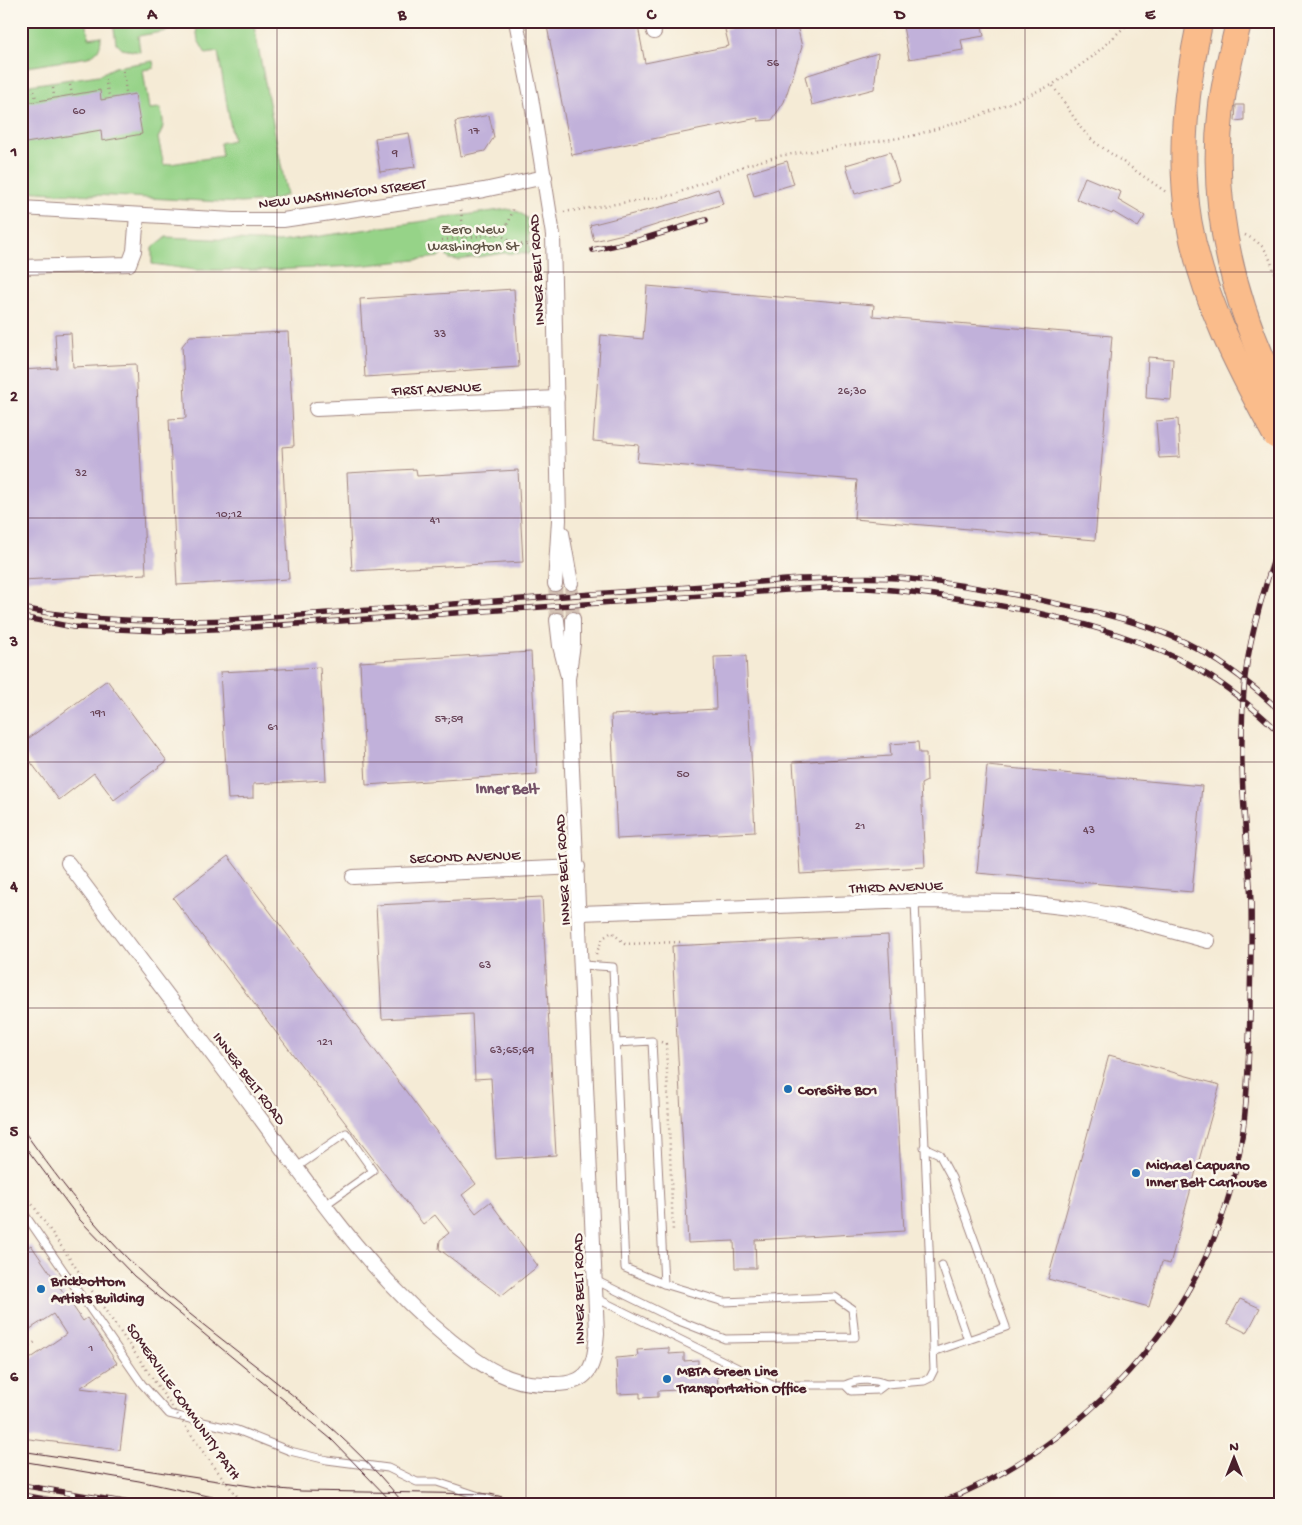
<svg xmlns="http://www.w3.org/2000/svg" width="1302" height="1525" font-family="'Gochi Hand',sans-serif">
<style>
.green{fill:#96d388;stroke:#70795a}
.building{fill:#c1b1da}
.lines{fill:none;stroke-linecap:round;stroke-linejoin:round}
.street-tunnel{stroke:#d3c2b4;stroke-width:14;stroke-dasharray:14 7;stroke-linecap:butt}
.lane-casing{stroke:#a08580;stroke-width:9}
.street-casing{stroke:#a08580;stroke-width:16}
.path{stroke:#a08580;stroke-width:2.5;stroke-dasharray:1 4;stroke-linecap:butt}
.lane{stroke:#fff;stroke-width:7}
.street{stroke:#fff;stroke-width:14}
.tram{stroke:#4a1f2b;stroke-width:1}
.rail-casing{stroke:#4a1f2b;stroke-width:5.5}
.rail{stroke:#fbf7ec;stroke-width:4;stroke-dasharray:11;stroke-linecap:butt}
.highway-bridge-casing{stroke:#a08580;stroke-width:27;stroke-linecap:butt}
.path-bridge{stroke:#a08580;stroke-width:2.5;stroke-dasharray:1 4;stroke-linecap:butt}
.highway-bridge{stroke:#fabc8b;stroke-width:25}
.grid{fill:none;stroke:#4a1f2b;stroke-width:1;stroke-opacity:0.55}
.poi-dot{fill:#1f6fb2;stroke:#fbf7ec;stroke-width:2}
.labels{text-anchor:middle;stroke-width:5;stroke-linejoin:round;paint-order:stroke}
.number-label{font-size:12px;fill:#684457}
.street-label{font-size:15px;fill:#4a1f2b;stroke:#fbf7ec}
.park-label{font-size:15px;fill:#615547;stroke:#fbf7ec}
.poi-label{font-size:15px;font-weight:bold;fill:#4a1f2b;stroke:#fbf7ec;text-anchor:start}
.neighbourhood-label{font-size:16px;font-weight:bold;fill:#745268;stroke:#fbf7ec}
.neatline{fill:none;stroke:#4a1f2b;stroke-width:2}
.grid-label{font-size:16px;text-anchor:middle;font-weight:bold;fill:#4a1f2b}
</style>
<rect width="100%" height="100%" fill="#fbf7ec"/>
<filter id="ink" filterUnits="userSpaceOnUse"><feTurbulence type="fractalNoise" baseFrequency=".02" numOctaves="2"/><feDisplacementMap in="SourceGraphic" scale="10" xChannelSelector="R" yChannelSelector="G"/><feConvolveMatrix kernelMatrix="1 2 1 2 8 2 1 2 1" color-interpolation-filters="sRGB"/></filter>
<filter id="wash" filterUnits="userSpaceOnUse"><feTurbulence type="fractalNoise" baseFrequency=".0096" numOctaves="4" result="noise"/><feDisplacementMap in="SourceGraphic" scale="20" xChannelSelector="R" yChannelSelector="G"/><feGaussianBlur stdDeviation="1.12" result="paint"/><feColorMatrix in="noise" values="0 0 0 0 0 0 0 0 0 0 0 0 0 0 0 0 0 1.4 0 .05"/><feComposite in="paint" operator="in"/></filter>
<g filter="url(#wash)">
<rect width="100%" height="100%" fill="#f5ebd6"/>
<g class="green">
<path d="M21,21H86L89,38L101,36C101,48 98,52 88,57L21,68Z"/>
<path d="M113,21H253L287,195L269,201L240,203L21,191V84L30,85L99,75L115,67L153,61L154,68L143,70L149,109L160,108C164,120 165,127 158,138L164,165L222,156L220,143L233,140L218,52L206,54L198,40L196,26L138,36L140,52L122,49L116,43Z"/>
<path d="M507,209L519,212L527,218L530,254L504,253L459,260L449,259L444,252L438,257L415,260L356,266L271,270H195L152,264V248L166,237L279,242Z"/>
</g>
<g id="blocks">
<g class="building">
<path d="M546,21H637L645,63L729,46L725,30L730,29L729,21H796L802,47L784,102L772,120L758,121V118L572,155Z"/>
<path d="M902,21H981L984,36L961,40L963,50L909,59Z"/>
<path d="M878,53L874,89L812,105L805,76Z"/>
<path d="M100,90L101,100L135,94L142,134L102,141L101,130L26,143L21,104Z"/>
<path d="M1236,105H1244V120L1235,121Z"/>
<path d="M489,115L494,137L485,151L461,156L455,122Z"/>
<path d="M409,133L415,167L380,172L375,138Z"/>
<path d="M890,152L899,181L855,194L846,165Z"/>
<path d="M787,161L794,184L754,196L747,173Z"/>
<path d="M1085,177L1121,192L1118,200L1145,216L1138,227L1113,212L1112,214L1076,199Z"/>
<path d="M718,189L723,204L640,230L594,241L590,225L676,203Z"/>
<path d="M647,286L874,305L873,316L1112,336L1095,540L854,519L857,480L637,462L639,445L593,441L601,335L643,339Z"/>
<path d="M514,289L519,367L365,377L360,299Z"/>
<path d="M288,332L294,446L282,447L289,579L177,585L169,419L186,418L182,346L190,336Z"/>
<path d="M71,333L73,367L136,364L146,574L21,580V370L57,368L55,334Z"/>
<path d="M1148,357L1173,359L1171,400L1146,398Z"/>
<path d="M1178,419L1180,457L1159,458L1156,421Z"/>
<path d="M416,469L417,476L518,470L523,562L352,571L347,473Z"/>
<path d="M531,652L537,774L366,785L360,662Z"/>
<path d="M746,656L755,832L617,839L611,715L716,709L714,657Z"/>
<path d="M320,667L326,780L253,784V798L228,799L220,672Z"/>
<path d="M107,680L167,761L114,800L94,773L59,800L21,749V744Z"/>
<path d="M918,742L919,753H926L927,781L921,784L925,867L800,874L793,762L891,756L890,744Z"/>
<path d="M987,766L1202,786L1192,892L977,873Z"/>
<path d="M228,856L476,1184L462,1195L476,1213L490,1202L538,1266L501,1296L439,1249L440,1240L449,1233L435,1215L423,1224L173,898Z"/>
<path d="M542,897L556,1155L496,1159L491,1078L475,1079L472,1014L382,1019L376,905Z"/>
<path d="M888,935L904,1231L755,1240L756,1268H735L734,1241L688,1243L672,946Z"/>
<path d="M1109,1055L1220,1085L1170,1264L1162,1262L1149,1307L1048,1279Z"/>
<path d="M31,1245L83,1321L87,1318L117,1363L80,1388L127,1394L120,1450L21,1438V1365L66,1334L53,1314L21,1335V1252Z"/>
<path d="M1240,1299L1260,1308L1247,1333L1227,1323Z"/>
<path d="M669,1348V1354L684,1353V1361L698,1360V1371L717,1369L718,1388L658,1391V1397L640,1398V1393L618,1394L616,1358L638,1356L637,1350Z"/>
</g>
</g>
</g>
<g filter="url(#ink)">
<use href="#blocks" fill-opacity="0" stroke="#a08580" stroke-width="1"/>
<g class="lines">
<g class="street-tunnel">
<path d="M571,583L573,619"/>
<path d="M555,584L557,620"/>
</g>
<g class="lane-casing">
<g id="lane">
<path d="M583,965L613,967L625,1268L664,1284L724,1302L835,1297L852,1309L855,1337L725,1339L674,1319L595,1280"/>
<path d="M616,1043L652,1041L664,1284"/>
<path d="M924,1147L939,1154L952,1178L1006,1327L933,1352"/>
<path d="M297,1167L346,1133L373,1171L325,1205"/>
<path d="M21,1209L142,1384L169,1414L237,1430L290,1451L327,1460L388,1468L417,1482H437L503,1504"/>
<path d="M942,1265L968,1340"/>
<path d="M596,1298L772,1385H845C856,1379 874,1379 886,1384L878,1390L851,1391L845,1385"/>
<path d="M886,1384L924,1381L930,1378L934,1370L915,901"/>
</g>
</g>
<g class="street-casing">
<g id="street">
<path d="M516,21L531,97L553,235L559,520L555,584"/>
<path d="M652,21L654,32"/>
<path d="M21,208L233,220H283L484,190L545,177"/>
<path d="M21,267L129,264L134,251L137,215"/>
<path d="M316,409L557,398"/>
<path d="M562,533L571,583"/>
<path d="M557,620L560,646L567,673"/>
<path d="M68,863C124,938 180,1012 237,1087C303,1175 364,1270 450,1340C470,1356 491,1373 516,1380C527,1384 540,1384 552,1384C591,1385 594,1366 597,1333L568,679L573,644V619"/>
<path d="M353,877L578,867"/>
<path d="M580,913L915,901L1019,902L1079,909L1116,916L1208,941"/>
</g>
</g>
<g class="path">
<path d="M123,71L126,92"/>
<path d="M105,79L109,96"/>
<path d="M70,85L72,94"/>
<path d="M1053,86L1081,128L1093,141L1166,192"/>
<path d="M53,88L54,96"/>
<path d="M34,91L36,99"/>
<path d="M461,210L464,238"/>
<path d="M564,212L673,195L746,165L779,156L912,136L979,116L1052,85L1092,57L1131,21"/>
<path d="M499,234L514,244L531,245"/>
<path d="M1245,235C1265,244 1269,254 1275,275"/>
<path d="M442,240L499,234L509,222L514,206"/>
<path d="M596,954L603,938L612,932L625,944L680,942"/>
<path d="M661,1042L666,1044L673,1232"/>
<path d="M21,1351L37,1341"/>
</g>
<use href="#lane" class="lane"/>
<use href="#street" class="street"/>
<g class="tram">
<path d="M21,1127C65,1189 110,1247 168,1296C248,1363 338,1421 404,1504"/>
<path d="M21,1141L80,1220L134,1276L331,1439L394,1504"/>
<path d="M21,1451L257,1487L301,1491L490,1494L531,1504"/>
<path d="M21,1461L139,1481L245,1504"/>
</g>
<g class="rail-casing">
<g id="rail">
<path d="M593,250L639,240L706,220"/>
<path d="M21,608C90,622 159,622 229,620L800,579C837,578 874,576 910,579C963,584 1016,594 1067,606C1112,615 1159,627 1200,650C1228,666 1257,689 1281,712"/>
<path d="M21,617L73,627L160,631L239,628L801,589C822,588 844,587 865,588C922,591 978,601 1033,612C1091,625 1149,641 1201,671C1230,688 1256,710 1281,734"/>
<path d="M21,1485L135,1504"/>
<path d="M21,1495L75,1504"/>
<path d="M937,1504C1084,1445 1203,1321 1237,1164C1248,1115 1248,1065 1250,1015C1250,978 1252,941 1251,904C1250,873 1246,842 1244,810C1241,767 1241,721 1245,677C1251,629 1266,583 1281,538"/>
</g>
</g>
<use href="#rail" class="rail"/>
<g class="highway-bridge-casing">
<g id="highway-bridge">
<path d="M1200,21C1186,87 1178,155 1189,222C1202,298 1239,368 1276,436"/>
<path d="M1239,21C1232,50 1224,80 1221,110C1209,211 1236,310 1281,399"/>
</g>
</g>
<path class="path-bridge" d="M21,1188L206,1456L243,1504"/>
<use href="#highway-bridge" class="highway-bridge"/>
</g>
</g>
<path class="grid" d="M277,21V1504M526,21V1504M776,21V1504M1025,21V1504M21,272H1281M21,518H1281M21,762H1281M21,1008H1281M21,1252H1281"/>
<g class="poi-dot">
<circle cx="788" cy="1089" r="5"/>
<circle cx="1136" cy="1173" r="5"/>
<circle cx="41" cy="1289" r="5"/>
<circle cx="667" cy="1379" r="5"/>
</g>
<g class="labels">
<g class="number-label">
<text x="773" y="66">56</text>
<text x="79" y="114">60</text>
<text x="474" y="134">17</text>
<text x="395" y="156">9</text>
<text x="440" y="337">33</text>
<text x="852" y="394">26;30</text>
<text x="81" y="476">32</text>
<text x="229" y="517">10;12</text>
<text x="435" y="523">41</text>
<text x="98" y="716">191</text>
<text x="449" y="722">57;59</text>
<text x="273" y="730">61</text>
<text x="683" y="777">50</text>
<text x="860" y="829">21</text>
<text x="1089" y="833">43</text>
<text x="485" y="968">63</text>
<text x="325" y="1045">121</text>
<text x="512" y="1053">63;65;69</text>
<text x="91" y="1351">1</text>
</g>
<g class="street-label">
<text transform="translate(342 193) rotate(-7)" y="5">NEW WASHINGTON STREET</text>
<text transform="translate(536 270) rotate(-93)" y="5">INNER BELT ROAD</text>
<text transform="translate(436 388) rotate(-3)" y="5">FIRST AVENUE</text>
<text transform="translate(465 856) rotate(-2)" y="5">SECOND AVENUE</text>
<text transform="translate(562 870) rotate(-93)" y="5">INNER BELT ROAD</text>
<text transform="translate(896 886) rotate(-2)" y="5">THIRD AVENUE</text>
<text transform="translate(250 1078) rotate(53)" y="5">INNER BELT ROAD</text>
<text transform="translate(578 1289) rotate(-91)" y="5">INNER BELT ROAD</text>
<text transform="translate(184 1401) rotate(55)" y="5">SOMERVILLE COMMUNITY PATH</text>
</g>
<g class="park-label">
<text x="473" y="233">Zero New<tspan x="473" dy="17">Washington St</tspan></text>
</g>
<g class="poi-label">
<text x="798" y="1094">CoreSite BO1</text>
<text x="1146" y="1169">Michael Capuano<tspan x="1146" dy="17">Inner Belt Carhouse</tspan></text>
<text x="51" y="1285">Brickbottom<tspan x="51" dy="17">Artists Building</tspan></text>
<text x="677" y="1375">MBTA Green Line<tspan x="677" dy="17">Transportation Office</tspan></text>
</g>
<g class="neighbourhood-label">
<text x="507" y="793">Inner Belt</text>
</g>
</g>
<rect width="1302" height="1525" fill="none" stroke="#fbf7ec" stroke-width="55"/>
<g transform="translate(1234 1458)" stroke="#fbf7ec" stroke-width="4" paint-order="stroke">
<path d="M0-4L9 19L0 12L-9 19Z" fill="#4a1f2b"/>
<text y="-8" font-size="14" font-weight="bold" text-anchor="middle" fill="#4a1f2b">N</text>
</g>
<rect x="28" y="28" width="1246" height="1470" class="neatline"/>
<g class="grid-label">
<text x="152" y="19">A</text>
<text x="402" y="19">B</text>
<text x="651" y="19">C</text>
<text x="900" y="19">D</text>
<text x="1150" y="19">E</text>
<text x="14" y="156">1</text>
<text x="14" y="401">2</text>
<text x="14" y="646">3</text>
<text x="14" y="891">4</text>
<text x="14" y="1136">5</text>
<text x="14" y="1381">6</text>
</g>
</svg>
